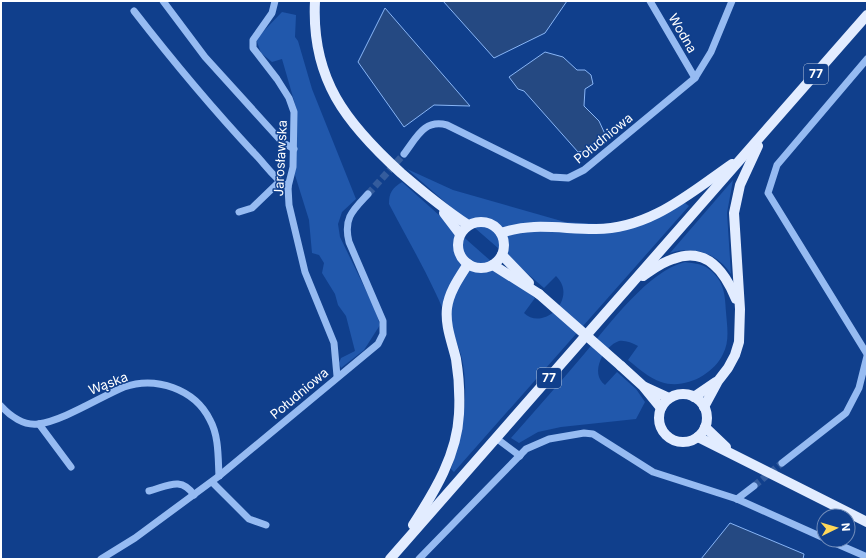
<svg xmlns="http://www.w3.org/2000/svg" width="868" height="560" font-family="Inter,sans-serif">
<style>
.green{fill:#2158ac}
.water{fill:#254982;stroke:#88b5f6}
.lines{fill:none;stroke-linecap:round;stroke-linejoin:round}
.minor-tunnel{stroke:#345c9d;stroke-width:7;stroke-dasharray:7 3.5;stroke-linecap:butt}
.minor{stroke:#96bbf2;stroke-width:7}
.major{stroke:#e2ecff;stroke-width:10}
.major-bridge{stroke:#e2ecff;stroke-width:10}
.labels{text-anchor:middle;stroke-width:3;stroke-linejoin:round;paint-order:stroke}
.shield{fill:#103f8c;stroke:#b7c5dc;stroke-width:1}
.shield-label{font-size:12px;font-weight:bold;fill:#fff}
.street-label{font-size:13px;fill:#fff;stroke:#103f8c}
</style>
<rect width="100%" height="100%" fill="#103f8c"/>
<g class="green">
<path d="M282,12L296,15L295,37L298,41L312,89L356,199L342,212L338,224L340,237L374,307L380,325L364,350L341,368L339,363L341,358L355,351L346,316L338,305L335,294L322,273L324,263L319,255L312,253L309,220L295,175L297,111L282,59L272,62L261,53L256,39Z"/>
<path d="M407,169L453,190L565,222L600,224L620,223L685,203L689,206L454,472L451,469C462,435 469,400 463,364C461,351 455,339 450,327C434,284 410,244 389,204C389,193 392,188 402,182C446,221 489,261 535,298L524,313C543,332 579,298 556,276L544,288Z"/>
<path d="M733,180L727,213L731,274C717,253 693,245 670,253Z"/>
<path d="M685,262C692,263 701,264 706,267C724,279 725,293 726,312C727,326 730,341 723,354C713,375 684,390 661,382C649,378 638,368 628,360L638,346C632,343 625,340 619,341C604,346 589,373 605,385L617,372L636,389L645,402L636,419L561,427L538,432L519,443L511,438C536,410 561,381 585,353C610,324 648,271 685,262Z"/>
</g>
<g class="water">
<path d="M443,1H567L545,33L494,58Z"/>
<path d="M385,8L470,106L434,105L404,127L358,62Z"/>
<path d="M545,52L563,57L577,70H585L591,75L593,84L585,89L584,106L599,121L605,134L584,151L578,152L524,91L518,89L509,77Z"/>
<path d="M730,523L804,554L803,559H701Z"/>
</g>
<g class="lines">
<g class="minor-tunnel">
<path d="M368,194L404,154"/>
<path d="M754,486L782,463"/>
</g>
<g class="minor">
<path d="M163,1L205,57L282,142L294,149"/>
<path d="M275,1L272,13L253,40V48L277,79L289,98L294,112L293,167L288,187L289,205L305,272L334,343L337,376"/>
<path d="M650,1L695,78"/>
<path d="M134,11C172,60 212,108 254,153C265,164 275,180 288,187"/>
<path d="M867,59L777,165L768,193L867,354"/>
<path d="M404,154C417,137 424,119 447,125L552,177L568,178L584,170L695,78L711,52L732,1"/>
<path d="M239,212L252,208L279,182"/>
<path d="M1,406C10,416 24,426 38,424C63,421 100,397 124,387C156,376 195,389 210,420C219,436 218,458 219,476"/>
<path d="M39,424L71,467"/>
<path d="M496,438L520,456"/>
<path d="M782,463L846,413L859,388L867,356"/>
<path d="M212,482L249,519L266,525"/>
<path d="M149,491C168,486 181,476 194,495"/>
<path d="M737,499L754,486"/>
<path d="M828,540L867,557"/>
<path d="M101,559L135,538L219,476L378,344L383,334V321L349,242C343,218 353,210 368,194"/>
<path d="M419,559L526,449L549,439L584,433L593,434L653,472L737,499L824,538"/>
</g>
<g class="major">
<path d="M315,1C311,79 346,123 401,173C423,192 444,209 468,225"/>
<path d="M444,213L460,234"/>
<circle cx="481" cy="245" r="23"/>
<path d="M501,233C532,222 562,229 594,229C649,230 690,193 732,164"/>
<path d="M502,255L529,283"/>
<path d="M493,265L539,294"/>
<path d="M643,276C652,270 662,262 673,259C707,246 725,272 736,299"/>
<path d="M621,366L643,386L661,408"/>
<path d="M645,387L669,398"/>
<circle cx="683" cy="418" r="24"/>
<path d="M694,397L716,382"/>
<path d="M704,407L718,381L728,368L735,355L739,342L740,309L734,213L740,185L758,146"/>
<path d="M705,427L726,447"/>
<path d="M698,437L867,522"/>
<path d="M413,525C435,491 457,455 459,414C460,395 459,377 456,359C452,342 445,326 447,308C449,292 459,278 468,264"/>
<path d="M390,559L867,15"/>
</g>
<path class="major-bridge" d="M539,294L621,366"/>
</g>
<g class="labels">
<g class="shield">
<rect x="804" y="64" width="24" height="20" rx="3"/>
<rect x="537" y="368" width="24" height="20" rx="3"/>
</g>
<g class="shield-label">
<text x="816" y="78">77</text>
<text x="549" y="382">77</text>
</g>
<g class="street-label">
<text transform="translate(683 33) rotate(60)" y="5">Wodna</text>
<text transform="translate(603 138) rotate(-39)" y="5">Południowa</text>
<text transform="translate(280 158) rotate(-87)" y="5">Jarosławska</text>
<text transform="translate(108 383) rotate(-21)" y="5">Wąska</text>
<text transform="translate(299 393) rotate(-40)" y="5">Południowa</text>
</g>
</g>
<rect width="868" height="560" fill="none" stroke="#ffffff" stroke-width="4"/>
<g transform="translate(836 528) rotate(85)"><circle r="19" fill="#103f8c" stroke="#708cba"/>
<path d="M0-3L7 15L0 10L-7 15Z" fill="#ffd858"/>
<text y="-6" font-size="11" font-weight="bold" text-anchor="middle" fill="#ffffff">N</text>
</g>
</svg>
